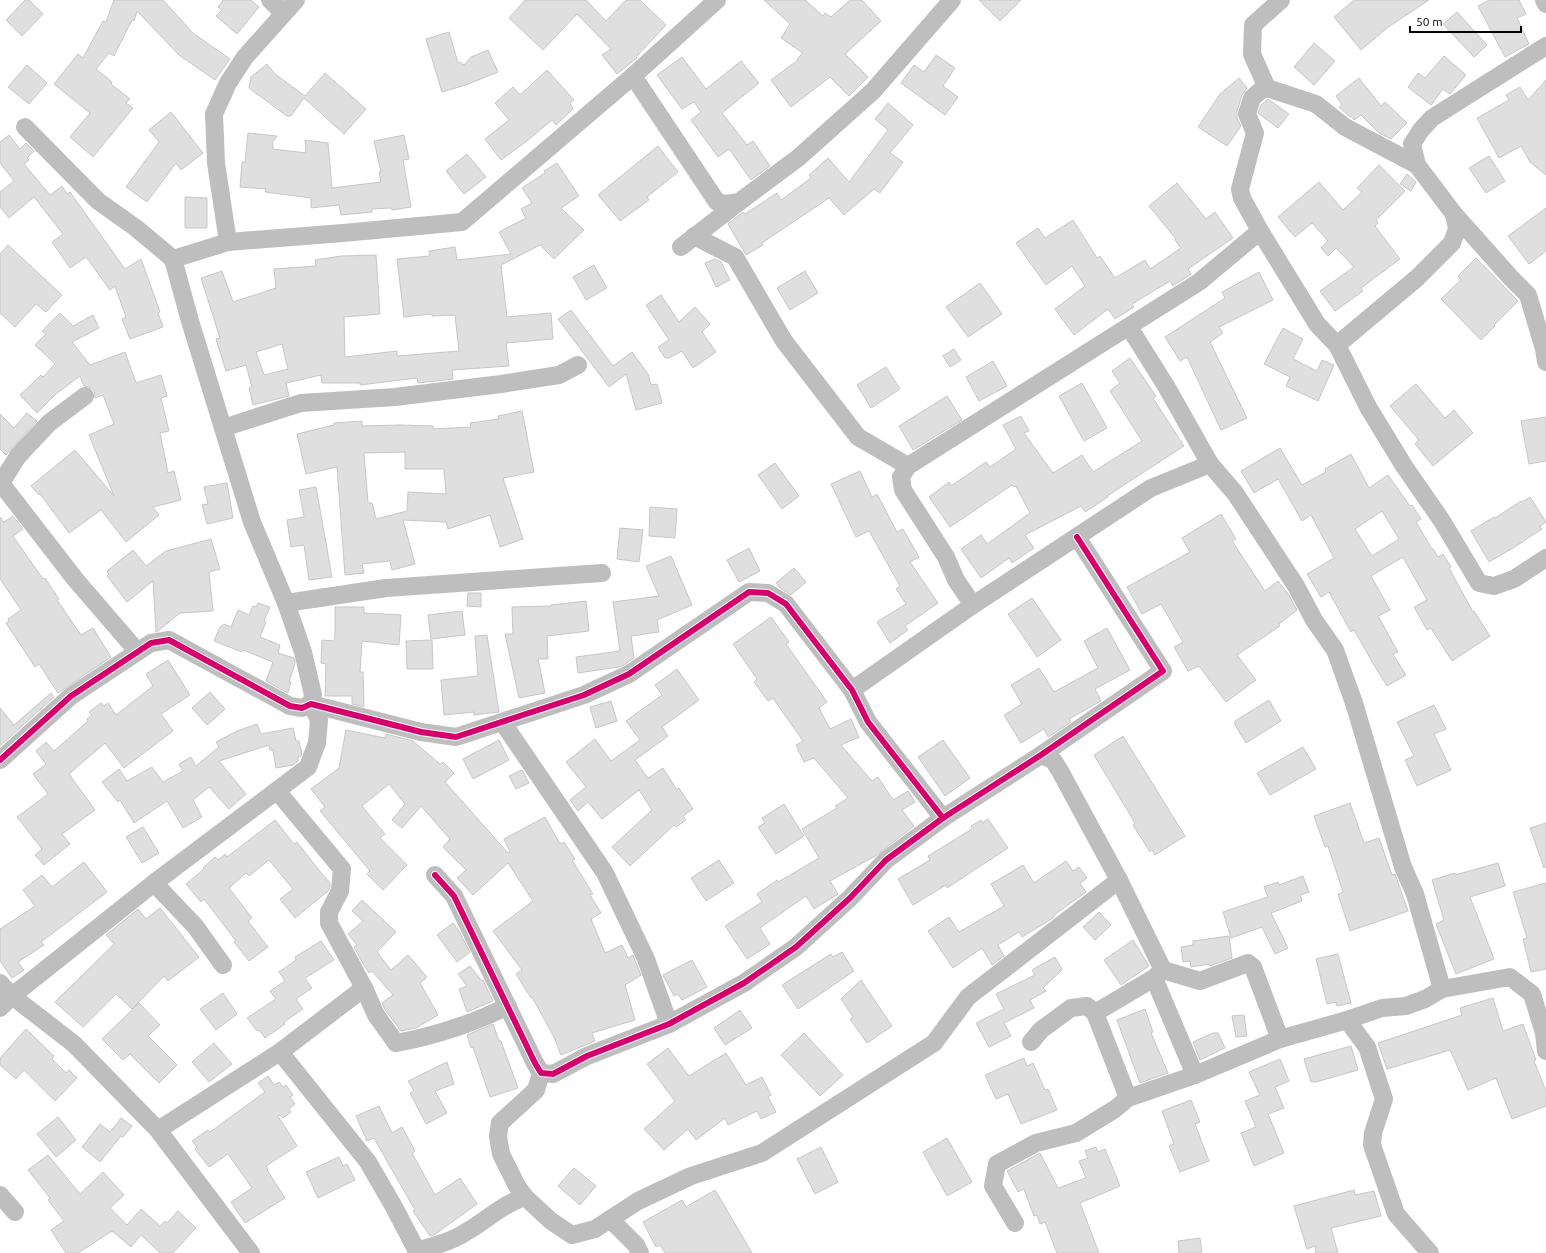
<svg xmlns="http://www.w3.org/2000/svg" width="1546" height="1253" font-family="Ubuntu,sans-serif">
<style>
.building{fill:#dfdfdf;stroke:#c7c7c7;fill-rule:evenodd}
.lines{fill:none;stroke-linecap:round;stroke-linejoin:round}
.minor{stroke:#bebebe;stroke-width:18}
.cycleway-casing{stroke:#fff;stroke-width:8}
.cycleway{stroke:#d6006c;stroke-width:6}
</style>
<rect width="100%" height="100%" fill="#fff"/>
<g class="building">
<path d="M25,0H29L43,14L22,36L6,20Z"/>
<path d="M114,0H163L193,33L230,59L215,80L179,55L137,11L134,21L132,20L114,56L109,53L96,69L112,82L111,84L130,99L126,103L133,108L93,157L70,137L90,113L54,84L78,54L83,58L103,21L106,22Z"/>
<path d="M223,0H251L259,7L237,34L216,16L222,10L218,7Z"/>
<path d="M525,0H586L606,21L626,0H640L666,25L636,57L637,58L617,74L602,55L611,49L577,14L543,50L509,18Z"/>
<path d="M764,0H805L823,16L825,13L831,17L850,0H862L881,21L845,54L868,77L849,96L830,77L791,107L771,80L798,60L797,59L803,53L781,38L790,24Z"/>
<path d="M979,0H1021L1000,21Z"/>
<path d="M1354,0H1429L1387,28L1361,50L1334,17Z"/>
<path d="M1489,0H1519L1526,14L1517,18L1529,44L1505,57L1478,6Z"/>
<path d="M1457,12L1487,45L1474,57L1443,24Z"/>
<path d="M449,32L458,63L460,62L464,65L471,57L488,50L498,72L466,85L442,92L426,39Z"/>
<path d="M1314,43L1335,61L1314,85L1294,67Z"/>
<path d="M936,55L955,68L943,86L958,97L945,115L901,83L914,65L924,72Z"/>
<path d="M1444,56L1466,75L1450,94L1443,89L1431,105L1408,87L1418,73L1425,78Z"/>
<path d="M682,57L706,89L741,61L759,83L722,113L747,145L753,141L770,166L751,180L729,149L718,157L691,120L701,112L694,102L682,109L657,75Z"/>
<path d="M267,64L275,74L305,96L325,73L366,109L344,134L304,98L291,116H287L249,88L251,77Z"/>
<path d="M27,65L47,83L29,104L8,87Z"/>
<path d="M547,70L574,100L570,103L573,109L556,125L552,120L527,141L501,160L485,139L509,120L495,103L513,87L520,95Z"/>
<path d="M1239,78L1247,88L1242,95L1237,111V118L1241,126L1227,146L1198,127L1220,94Z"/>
<path d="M1359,78L1381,106L1385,102L1407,123L1391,139L1379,133L1361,115L1354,120L1351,116L1350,117L1339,107L1342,105L1336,96Z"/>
<path d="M1546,80V175L1530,162L1521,146L1499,158L1477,118L1509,100L1506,95L1520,87L1528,100Z"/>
<path d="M1268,99L1289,114L1278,128L1258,113L1261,105Z"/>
<path d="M888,103L913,125L890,153L903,162L880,193L874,189L844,215L829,198L762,243L763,245L746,255L728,224L743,212L745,214L777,193L781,200L811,178L809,175L828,158L849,182L888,130L875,119Z"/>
<path d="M171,112L203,153L181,170L176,163L147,202L126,187L159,142L149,130Z"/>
<path d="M248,133L277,136L272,143H273V149L306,153L305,140L328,143L332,188L381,182L379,172H381L374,141L404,135L409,159L403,160L411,207L392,210L391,208L372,209V212L341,215L339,205L311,208V198L265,192L266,189L240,187L242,162H245Z"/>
<path d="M9,135L20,149L26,143L34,151L27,158L29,160L24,164L50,195L62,186L67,194L70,192L125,269L141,259L160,312L158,313L163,327L130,339L122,319L126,317L115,286L110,290L86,257L70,268L52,242L63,234L34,197L9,218L0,207V192L14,181L0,163V142Z"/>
<path d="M658,146L678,172L647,197L649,200L620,221L598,195Z"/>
<path d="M467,154L486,177L464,194L446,171Z"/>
<path d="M1489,156L1505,181L1486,193L1469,168Z"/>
<path d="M557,163L579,196L561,208L584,230L554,259L540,245L501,265L507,317L551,313L553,339L506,343L509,366L452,370L453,379L418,383L417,378L360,385V383H322L321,375L286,383L289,396L253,405L249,388L252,387L246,365L226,371L216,339L220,338L201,278L222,271L233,302L276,288L274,269L316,266L315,260L342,256L376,255L380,314L344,317L345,357L397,351V356L459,351L455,315L432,316V314L404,317L397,259L430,256L429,251L455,247L457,260L511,254L499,232L526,218L521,209L532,203L522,188L545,173L544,171ZM282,344L288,369L264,375L256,352Z"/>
<path d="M1379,165L1405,191L1376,220L1378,223L1375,226L1400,259L1361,288L1363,291L1335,311L1320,291L1354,267L1336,248L1328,256L1321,248L1328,241L1312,223L1295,237L1278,217L1319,182L1343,210L1362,192L1357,188Z"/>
<path d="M1407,174L1416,182L1411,191L1400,184Z"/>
<path d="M1177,183L1206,219L1215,212L1233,238L1188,269L1191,274L1173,286L1170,281L1132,304L1134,307L1115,319L1108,309L1074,335L1055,309L1085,286L1072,266L1046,285L1016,243L1038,228L1045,238L1073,220L1097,258L1100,256L1115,278L1145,260L1150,269L1181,248L1175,240L1176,239L1149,206Z"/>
<path d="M185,197L207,198V228H185Z"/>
<path d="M1546,208V251L1529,264L1508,236Z"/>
<path d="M8,245L62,295L46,312L36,304L15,327L0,313V254Z"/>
<path d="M1476,258L1518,301L1494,325L1495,326L1481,340L1441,299L1461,280L1458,276Z"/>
<path d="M715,259L721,262L730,280L716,287L705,263Z"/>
<path d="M594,265L607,288L586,300L573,277Z"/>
<path d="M805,271L818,293L790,310L777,288Z"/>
<path d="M1259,272L1273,300L1219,327L1223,333L1210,342L1247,418L1221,430L1187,357L1180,361L1165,337L1225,298L1222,292Z"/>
<path d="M980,283L1002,314L968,337L946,307Z"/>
<path d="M661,295L679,322L695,307L710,324L702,332L716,352L693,368L682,351L669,358H665L658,347L669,340L646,305Z"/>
<path d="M571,310L613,366L632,352L648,374L651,385L657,384L662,403L636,410L626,374L609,387L558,319Z"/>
<path d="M60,313L73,326L93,315L99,328L72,342L90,365L125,352L136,383L161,375L167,396L161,398L169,431L160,433L168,473L174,471L181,500L153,507L159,515L126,542L101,510L69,533L40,494L39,495L31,486L75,450L114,496L89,435L114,424L103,395L95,398L94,390L89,387L84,386L80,376L56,394L37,413L20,395L41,375L43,377L55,364L35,345L46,334L42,331Z"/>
<path d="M1283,328L1303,339L1293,359L1317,371L1322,360L1334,365L1318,401L1286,386L1290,377L1264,364Z"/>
<path d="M954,349L961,360L950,367L943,356Z"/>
<path d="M1130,358L1156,396L1153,398L1184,446L1107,496L1108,497L1085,512L1081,506L1025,535L1034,548L1012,563L1009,558L981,578L961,549L981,535L987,544L1030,513L1016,486L1014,487L1012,485L950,527L929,497L949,482L951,486L986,462L990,467L1016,449L1003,425L1021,416L1029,431L1024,433L1053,473L1082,455L1093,472L1142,441L1110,391L1120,383L1112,371Z"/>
<path d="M993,361L1007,386L979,401L966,377Z"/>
<path d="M886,367L900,389L871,408L857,385Z"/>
<path d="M1082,383L1107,428L1084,441L1059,396Z"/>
<path d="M1416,384L1445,418L1454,410L1473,433L1433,466L1415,444L1419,440L1390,406Z"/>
<path d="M947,396L962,420L913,450L899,426Z"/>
<path d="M522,411L534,472L503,478L523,539L500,547L490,515L448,529L446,522L403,520L415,564L392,570L390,561L362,564L364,573L345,575L337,467L306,474L297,434L334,425V423L362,421V426L400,425L433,426V429L471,427L470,423L499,419L498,416ZM405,452V469H444L446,494L408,492L407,511L376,519L372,503H368L364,453Z"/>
<path d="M27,413L37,421L6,455L0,449V414L14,428Z"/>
<path d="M1546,417V461L1529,464L1521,421Z"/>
<path d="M1280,448L1302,485L1326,472L1325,469L1351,454L1369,488L1388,475L1410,506L1412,505L1421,519L1416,522L1432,549H1433L1438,557L1443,554L1451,567L1449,568L1473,612L1474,611L1490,636L1452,661L1431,628L1427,630L1414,607L1427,600L1403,557L1371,576L1390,610L1378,616L1398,652L1393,654L1406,675L1387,686L1374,665L1354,630L1351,632L1329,592L1321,597L1307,574L1334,558L1311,515L1302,521L1278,479L1254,493L1241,471ZM1382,511L1399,539L1372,556L1355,529Z"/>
<path d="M775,463L799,496L782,509L758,475Z"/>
<path d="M860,471L872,497L877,494L897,532L903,529L919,557L910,562L938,603L905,626L908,630L890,643L877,622L906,604L896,589L900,586L869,531L856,537L831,484Z"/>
<path d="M227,483L233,518L207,524L202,505L208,504L204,487Z"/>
<path d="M316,487L332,577L309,580L304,545L291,547L287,520L304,517L299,490Z"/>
<path d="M1530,497L1546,522L1540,526L1542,529L1513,548L1489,562L1471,531L1494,517L1495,518L1521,501L1522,502Z"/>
<path d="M650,507L677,509L675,538L649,536Z"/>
<path d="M1221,514L1236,539L1232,541L1265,591L1278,581L1289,595L1297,610L1279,624L1280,626L1237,655L1256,680L1226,702L1199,666L1188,671L1174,647L1183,642L1161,604L1142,614L1127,587L1190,552L1182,538Z"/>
<path d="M13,516L23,529L13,536L43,579L45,578L59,599L57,600L81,635L93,628L111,657L58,693L39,664L35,667L6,623L9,621L8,619L21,610L0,579V517L4,522Z"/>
<path d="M620,528L643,530L639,562L617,559Z"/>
<path d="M211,539L220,569L209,572L213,611L180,613L158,631L156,632L153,581L127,602L107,576L109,574L107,571L133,550L146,566L166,551Z"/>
<path d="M749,548L760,571L739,582L727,560Z"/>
<path d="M671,556L692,605L657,620L659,632L631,636L634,658L624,665L619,667L578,673L576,657L620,651L613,602L659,596L646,566Z"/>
<path d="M794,568L806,582L791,595L780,588L776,583Z"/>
<path d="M468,593H481V607L467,606Z"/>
<path d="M1032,598L1061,640L1037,657L1008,614Z"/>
<path d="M586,601L589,631L547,636L548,659H538L545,693L519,698L505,634H513L512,607L551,606V605Z"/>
<path d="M258,603L270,607L264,621L266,622L260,637L280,645L278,653L294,658L295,663L289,682H291L288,693L266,681L273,662L243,650L242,652L214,641L220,627L224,624L231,627L238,610L249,615L253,606L256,607Z"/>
<path d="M335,607H364V613L401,615L399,645L362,641L360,672H363L364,707L352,704V696H325L326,664L321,663L322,640L334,641L335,636Z"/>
<path d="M462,611L465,635L431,639L428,615Z"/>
<path d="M771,617L789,642L786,644L827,702L819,708L830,729L851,719L859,737L841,745L872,781L878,777L893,800L908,791L909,792L915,802L902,810L914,826L877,855L830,881L838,894L814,909L806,896L760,928L770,944L747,959L725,926L762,902L757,894L777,880L778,882L819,858L802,829L837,808L835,806L848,798L814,758L804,762L796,745L803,741L773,698L768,701L754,682L757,679L733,644Z"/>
<path d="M1107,628L1130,670L1095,689L1101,701L1069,719L1071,722L1056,732L1048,737L1044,729L1021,743L1004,715L1022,704L1011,685L1039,668L1054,692L1098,668L1084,641Z"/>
<path d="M487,635L499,712L474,715V712L444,715L441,680L478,676L475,636Z"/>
<path d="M432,640L433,669H407L406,641Z"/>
<path d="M168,660L190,695L161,714L173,731L124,768L105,743L69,774L95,810L62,834L70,844L44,865L35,855L42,849L17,817L48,794L33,774L46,764L36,751L46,742L54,751L88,721L87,719L92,715L89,712L101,703L104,706L108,703L116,715L153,686L146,674Z"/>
<path d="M677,669L699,700L662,727L668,736L635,760L648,778L663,768L677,790L679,788L693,809L683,816L686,820L676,827L674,825L630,866L612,847L652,810L639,790L602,819L588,802L578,811L570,800L586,787L566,762L595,739L611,761L640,740L626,721L662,695L655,685Z"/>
<path d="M210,692L225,709L207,725L192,708Z"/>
<path d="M51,693L54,697L0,746V708L14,725Z"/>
<path d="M1269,700L1281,721L1246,743L1235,725V721Z"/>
<path d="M611,701L617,721L596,728L590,707Z"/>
<path d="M1434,705L1446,729L1434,734L1451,770L1417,786L1405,760L1414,756L1397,722Z"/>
<path d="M257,724L261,734L293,728L296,741H299L302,754L301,756L298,757V761L293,765L276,768L273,750H270L269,745L219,761L246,794L229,809L209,787L193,800L202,817L183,828L167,801L134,823L120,800L118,802L102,782L119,769L127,781L152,767L163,782L183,771L179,764L191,757L196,766L219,747L216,742L237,731Z"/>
<path d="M346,730L385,738L386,734L413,741L440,764L443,762L454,773L445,782L508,853L510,852L504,839L545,817L560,844L564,842L575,859L572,860L593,894L590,895L601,913L591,919L605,953L622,945L628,958L633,955L636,963L641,975L625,985L635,1020L592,1033L595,1041L561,1055L554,1037L532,997L531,998L516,974L522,970L493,931L533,901L508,863L473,895L457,878L466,870L443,847L450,839L421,806L402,828L392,820L405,804L389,784L362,806L385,834L380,838L407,865L383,890L367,874L370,871L320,811L325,807L311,789L339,768Z"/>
<path d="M1123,736L1185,836L1155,855L1152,850L1150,852L1133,825L1135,823L1094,755Z"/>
<path d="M499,740L509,760L473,779L463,759Z"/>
<path d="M943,740L970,778L945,796L918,757Z"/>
<path d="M1303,747L1316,769L1270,795L1257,773Z"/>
<path d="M522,770L529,783L516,789L509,776Z"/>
<path d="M1350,803L1364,843L1379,838L1392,875L1395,874L1408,911L1350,931L1338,894L1343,892L1328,846L1325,847L1314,816Z"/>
<path d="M784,804L804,836L776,854L758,827L765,823L762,818Z"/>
<path d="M988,819L1008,848L947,888L946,885L913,905L898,879L930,860L928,856L972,829L971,826L981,820L982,823Z"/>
<path d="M275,820L294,844L297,842L318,869L330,883V888L327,892L295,918L280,899L293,889L269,860L249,876L246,873L229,888L252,918L248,921L268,947L249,961L234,942L236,941L204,899L201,902L186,884L204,869L203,868L215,857L218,860L225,854L227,857Z"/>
<path d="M1546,823V867L1544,868L1530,828Z"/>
<path d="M143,827L159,853L142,863L126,837Z"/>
<path d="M719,860L734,883L706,901L691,878Z"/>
<path d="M1066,861L1073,871L1079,867L1087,878L1080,883L1086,892L1054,915V917L1050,920L1022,937L1019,932L998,945L1004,956L992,965L982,948L953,968L928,931L949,917L959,932L1004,906L991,884L1023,865L1034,883Z"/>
<path d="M84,862L107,892L41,942L44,945L18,962L24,970L12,978L0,961V929L35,906L23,890L42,875L52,887Z"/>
<path d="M1498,863L1505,886L1470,897L1494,959L1456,974L1436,924L1444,920L1432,880L1455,873V875Z"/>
<path d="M1303,876L1309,892L1300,895L1302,901L1271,913L1288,948L1275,954L1262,927L1231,938L1223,912L1268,897L1264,887L1278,882L1279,885Z"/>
<path d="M1546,883V969L1531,972L1523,939L1527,938L1513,892Z"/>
<path d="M362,900L396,932L377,952L391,970L408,955L427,977L420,983L438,1015L416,1028L401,1031L385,1010L382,1003L393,995L372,971L369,973L365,967L354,947L357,945L348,934L363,921L352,911Z"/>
<path d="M160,908L199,957L168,981L164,976L132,1009L116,994L83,1027L55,1002L114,944L106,935L138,909L146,919Z"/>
<path d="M1099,912L1111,925L1095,940L1083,927Z"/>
<path d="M453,923L459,931L470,952L457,962L437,935Z"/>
<path d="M1229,936L1232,958L1210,966V964L1191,967L1190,961L1183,962L1181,947L1193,945V941Z"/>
<path d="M1133,940L1149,966L1121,985L1104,960Z"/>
<path d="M321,941L334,960L305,978L312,988L296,999L303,1009L284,1022L285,1024L265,1038L259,1030L257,1031L247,1018L276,999L270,991L285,981L279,972L296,960L295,957Z"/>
<path d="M842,952L854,971L798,1009L782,985L831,954L833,957Z"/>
<path d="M1338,954L1351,1003L1337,1006L1336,1002L1327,1004L1316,959Z"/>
<path d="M1055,957L1062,970L1043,988L1046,991L1030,1000L1034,1008L1004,1023L1011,1036L989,1047L976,1023L1004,1009L996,994L1035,975L1032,970Z"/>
<path d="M692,960L707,987L682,1000L678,994L674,996L663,975Z"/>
<path d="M470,966L482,981L483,980L493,1001L467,1012L459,989L467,986L458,974Z"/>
<path d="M861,980L892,1026L867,1043L850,1019L853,1017L841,999Z"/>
<path d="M223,993L237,1014L216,1030L200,1009Z"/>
<path d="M1493,998L1503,1031L1523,1024L1536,1060L1534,1061L1546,1091V1106L1512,1119L1496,1078L1468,1090L1450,1050L1387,1069L1378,1043L1462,1015L1460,1008Z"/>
<path d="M139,1003L160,1025L148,1036L177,1065L159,1083L130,1054L123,1060L102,1039Z"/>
<path d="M1145,1009L1153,1032L1151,1033L1168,1073L1140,1083L1117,1020Z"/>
<path d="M740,1010L752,1028L725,1045L714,1028Z"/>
<path d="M1244,1015L1247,1036L1236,1037L1232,1016Z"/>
<path d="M493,1024L499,1041H501L518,1088L490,1097L473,1047L471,1048L467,1035Z"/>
<path d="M26,1029L54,1056L52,1059L66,1073L69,1070L77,1078L55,1101L24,1070L16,1079L0,1065V1058Z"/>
<path d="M804,1033L843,1075L820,1096L781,1055Z"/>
<path d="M1213,1033H1218L1225,1048L1200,1060L1193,1042Z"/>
<path d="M214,1043L232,1064L209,1082L192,1062Z"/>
<path d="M1351,1046L1358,1070L1316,1082H1311L1304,1059Z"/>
<path d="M668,1048L689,1076L726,1053L746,1085L762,1077L771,1095L768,1097L776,1112L761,1119L757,1111L728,1125L725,1118L696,1140L688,1129L664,1150L644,1129L675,1101L647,1064Z"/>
<path d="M1024,1058L1027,1066L1033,1063L1045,1090L1048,1089L1057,1110L1021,1124L1008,1094L996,1099L985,1075Z"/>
<path d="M1280,1059L1289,1081L1275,1087L1284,1108L1268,1114L1284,1153L1254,1166L1241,1133L1256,1127L1245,1101L1260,1095L1249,1072Z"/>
<path d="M447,1062L454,1084L435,1091L447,1113L426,1124L410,1093L414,1091L408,1081Z"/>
<path d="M268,1076L274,1085L279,1082L283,1087L286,1085L293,1095L290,1097L295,1104L289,1109L291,1112L283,1118L280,1115L278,1116L297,1146L266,1166L268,1169L267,1170L285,1198L245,1223L231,1202L252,1188L228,1154L209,1167L195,1149L197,1147L192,1141L208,1130L210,1132L265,1092L258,1083Z"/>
<path d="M1191,1100L1200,1122L1195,1124L1209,1161L1180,1172L1169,1146L1174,1144L1162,1111Z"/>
<path d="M379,1106L392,1133L402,1127L415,1151L412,1153L435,1195L460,1178L477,1204L434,1235L430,1236L413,1211L415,1210L374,1138L367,1141L356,1116Z"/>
<path d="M58,1117L76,1140L56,1157L37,1134Z"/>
<path d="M121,1118L132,1126L123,1137L121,1136L100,1162L82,1147L100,1124L110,1132Z"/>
<path d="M947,1138L972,1182L947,1196L923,1152Z"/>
<path d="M821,1147L838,1182L815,1194L797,1159Z"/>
<path d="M1096,1147L1098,1152L1105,1149L1120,1186L1080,1203L1099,1253H1057L1045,1222L1040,1224L1037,1215L1034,1216L1024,1189L1018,1192L1007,1171L1040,1153L1058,1188L1086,1178L1079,1161L1088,1158L1085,1151Z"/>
<path d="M48,1155L80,1194L103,1172L124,1195L110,1208L127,1225L141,1209L160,1226L165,1221L167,1223L178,1211L196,1228L173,1253H160L141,1235L131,1247L112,1231L78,1253H66L51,1230L64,1221L48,1200L50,1198L28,1170Z"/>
<path d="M339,1157L343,1166L347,1164L355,1180L318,1198L306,1172Z"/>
<path d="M574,1168L596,1186L580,1205L558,1186Z"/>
<path d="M715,1190L752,1253H665L660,1245L656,1247L643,1222L682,1200L686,1207Z"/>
<path d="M1354,1190L1355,1195L1374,1191L1381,1216L1331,1228L1338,1253H1316L1315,1246L1307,1249L1294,1206Z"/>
<path d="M1200,1238L1202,1253H1179L1178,1241Z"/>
</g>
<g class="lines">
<g class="minor">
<path d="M270,0L283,13"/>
<path d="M1544,0L1546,4"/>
<path d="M633,76L717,202L726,204L739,202L798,158L873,91L952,0"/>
<path d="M1267,88L1252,54L1253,25L1281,0"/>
<path d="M1454,214L1512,279L1528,295L1544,349L1546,362"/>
<path d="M1260,231L1242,198L1240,189L1255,133L1247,114L1252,98L1260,91L1267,88L1316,104L1345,127L1417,165"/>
<path d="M694,236L735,257L784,341L858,437L908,466"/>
<path d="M228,242L216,163L214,114L228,83L245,57L296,0"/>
<path d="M681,247L739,202"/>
<path d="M173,259L228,242L343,233L462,222L633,76L717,0"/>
<path d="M1129,327L1166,386L1210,464L1235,493L1296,586L1314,620L1335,650L1354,703L1403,867L1415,894L1442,989"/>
<path d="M1337,345L1417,278L1452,243L1457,229L1454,214L1417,165L1412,144L1421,130L1432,118L1546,46"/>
<path d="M223,428L301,403L395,397L501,384L559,375L578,365"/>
<path d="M0,482L75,579L137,651"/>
<path d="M1,483L18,456L49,423L85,396"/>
<path d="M286,603L386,588L602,573"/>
<path d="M973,605L956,580L946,557L903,490L901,477L908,466L1199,282L1260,231L1317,324L1337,345L1368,407L1404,466L1442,521L1479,583L1494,586L1514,579L1546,558"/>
<path d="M852,690L973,605L1151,488L1210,464"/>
<path d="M503,723L605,873L646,959L669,1024"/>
<path d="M1041,755L1053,760L1060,771L1119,880L1163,970L1154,978L1095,1013"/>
<path d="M0,760L71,696L151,643L169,640L290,706L302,708L311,704L421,732L456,737L584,695L629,674L749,592L768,593L786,604L852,690L868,722L943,818"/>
<path d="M277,791L342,869L340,891L329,912V923L364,988L376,1015L396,1043C434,1036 474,1023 508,1006"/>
<path d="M435,875L454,896L535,1063L541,1073L553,1074L587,1056L669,1024L744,983L796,947L850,898L886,860L943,818L1041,755L1163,671L1077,537"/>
<path d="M154,883L195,926L223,965"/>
<path d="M1163,970L1200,981L1248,963L1253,967L1280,1039"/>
<path d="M1154,978L1195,1075"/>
<path d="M0,983L12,996L74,1044L158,1130L251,1253"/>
<path d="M0,1008L12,996L154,883L308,767L317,743L319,720L311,704L313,695L303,652L286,603L252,522L190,321L173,259L136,228L98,201L25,127"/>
<path d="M1347,1020L1367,1047L1384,1099L1373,1133L1372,1145L1396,1214L1430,1253"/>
<path d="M1031,1042L1041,1030L1071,1008L1087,1006L1095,1013L1128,1098"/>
<path d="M280,1052L368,1162L394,1207L418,1253"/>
<path d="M158,1130L280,1052L364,988"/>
<path d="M0,1195L15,1212"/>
<path d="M525,1197L517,1186L501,1154L498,1136L500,1123L536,1090L541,1073"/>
<path d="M610,1219L636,1245L640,1253"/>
<path d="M1015,1223L993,1186L997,1164L1036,1143L1076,1133L1115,1109L1128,1098L1195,1075L1280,1039L1347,1020L1382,1008L1406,1006L1425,999L1442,989L1510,977L1532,994L1544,1033L1546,1051"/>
<path d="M416,1251C433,1246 451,1242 466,1232C487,1220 501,1205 525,1197L551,1221L572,1235L595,1229L638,1201L691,1176L762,1153L934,1043L968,997L1119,880"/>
</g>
<g class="cycleway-casing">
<g id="cycleway">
<path d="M0,760L71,696L151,643L169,640L290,706L302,708L311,704L421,732L456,737L584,695L629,674L749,592L768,593L786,604L852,690L868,722L943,818"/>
<path d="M435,875L454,896L535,1063L541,1073L553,1074L587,1056L669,1024L744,983L796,947L850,898L886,860L943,818L1041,755L1163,671L1077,537"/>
</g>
</g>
<use href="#cycleway" class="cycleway"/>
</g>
<path d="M1410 26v6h111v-6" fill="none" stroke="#000000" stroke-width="2"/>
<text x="1416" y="26" font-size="12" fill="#000000" stroke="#ffffff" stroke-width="3" paint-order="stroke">50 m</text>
</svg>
